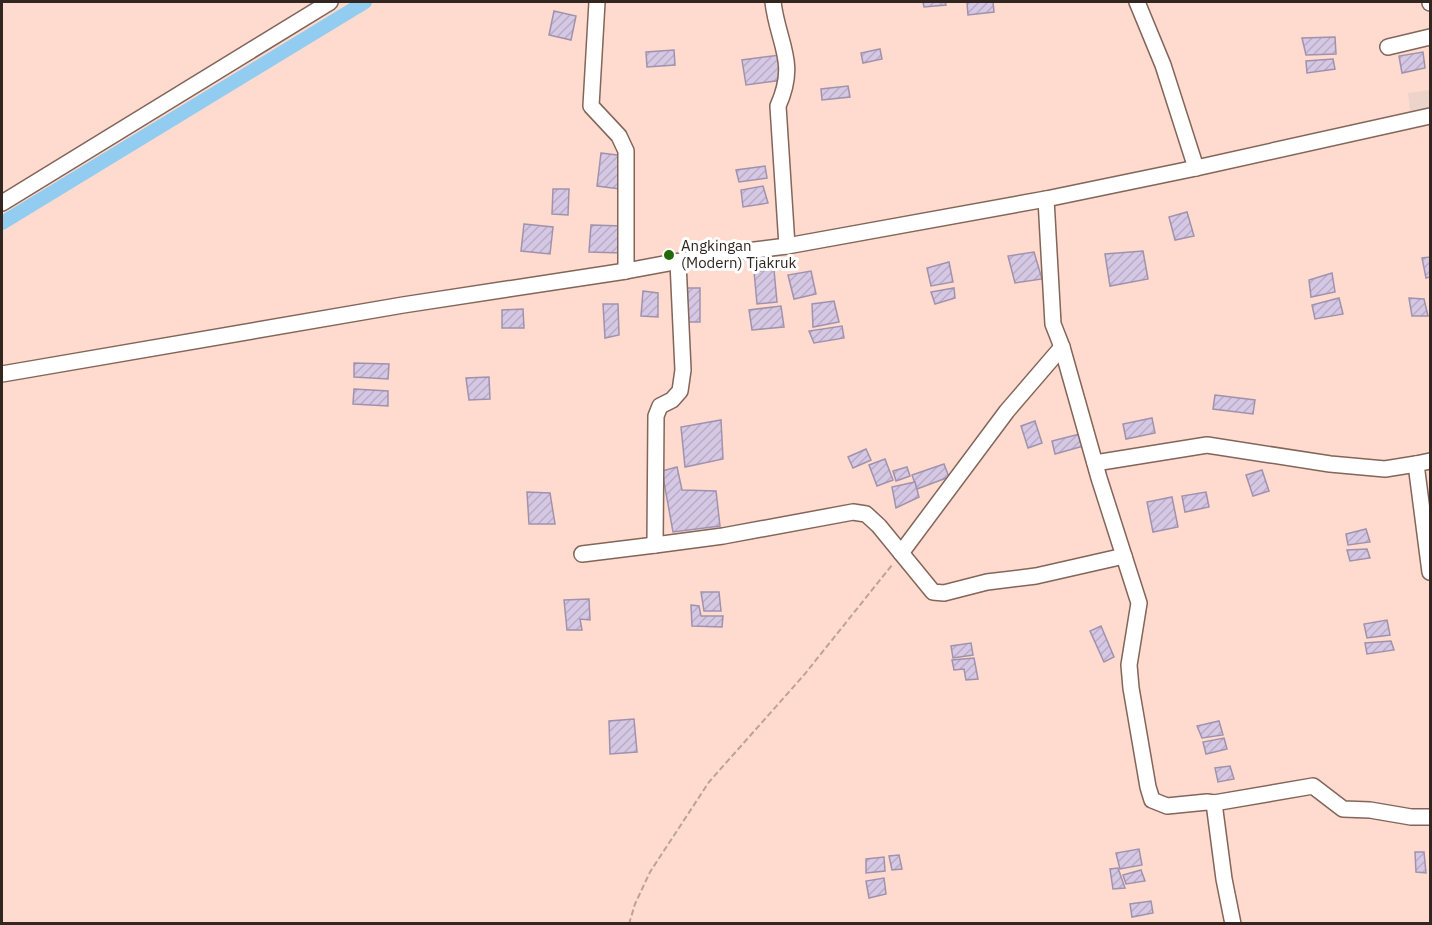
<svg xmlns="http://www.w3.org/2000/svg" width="1432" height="925" font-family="'IBM Plex Sans',sans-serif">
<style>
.industrial{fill:#ecd4ca}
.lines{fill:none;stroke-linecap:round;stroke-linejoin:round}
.canal{stroke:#92cdf1;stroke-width:14}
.building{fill:url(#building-hatch);stroke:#a092ad;stroke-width:1.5}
.minor-casing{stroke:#83655a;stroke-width:18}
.path{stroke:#bea298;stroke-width:2;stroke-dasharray:6 3;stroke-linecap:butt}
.minor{stroke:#fff;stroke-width:15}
.poi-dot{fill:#226a07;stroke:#fff;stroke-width:2}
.labels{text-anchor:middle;stroke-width:6;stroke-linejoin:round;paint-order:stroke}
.poi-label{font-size:15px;fill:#332621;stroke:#fff;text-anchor:start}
</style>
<defs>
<pattern id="building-hatch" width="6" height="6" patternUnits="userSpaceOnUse" patternTransform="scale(1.5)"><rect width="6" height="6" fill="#d6c8e5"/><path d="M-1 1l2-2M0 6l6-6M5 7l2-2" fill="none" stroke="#b8acc4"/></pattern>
</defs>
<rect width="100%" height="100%" fill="#fedbce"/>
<path class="industrial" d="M1430,90V108L1410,111L1408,93Z"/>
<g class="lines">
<path class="canal" d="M2,223L365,2"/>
</g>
<g class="building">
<path d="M923,2H945L946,5L924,7Z"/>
<path d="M967,2H993L994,12L968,15Z"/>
<path d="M554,11L576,16L571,40L549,35Z"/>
<path d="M1335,37L1336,54L1306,55L1302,38Z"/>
<path d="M880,49L882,59L863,63L861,53Z"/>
<path d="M674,50L675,65L647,67L646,52Z"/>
<path d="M1423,52L1425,68L1402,73L1399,56Z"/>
<path d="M780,55L783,80L746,85L742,60Z"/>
<path d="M1333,59L1335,69L1307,73L1306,61Z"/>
<path d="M848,86L850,97L822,100L821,89Z"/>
<path d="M601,153L625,156L620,189L597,186Z"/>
<path d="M765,166L767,178L739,182L736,170Z"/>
<path d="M763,186L768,203L743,207L741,190Z"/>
<path d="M553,189H569L568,215L552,214Z"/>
<path d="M1187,212L1194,236L1175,240L1169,217Z"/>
<path d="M524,224L553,227L550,254L521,251Z"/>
<path d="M591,225L623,226L622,253L589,252Z"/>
<path d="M1143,251L1148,279L1110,286L1105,254Z"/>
<path d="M1034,252L1042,279L1015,283L1008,256Z"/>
<path d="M1430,257V277L1426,278L1422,258Z"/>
<path d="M949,262L953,282L931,286L927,268Z"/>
<path d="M774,270L777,302L757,304L754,271Z"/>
<path d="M811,271L816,294L794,299L788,275Z"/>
<path d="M1332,273L1335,292L1311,297L1309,280Z"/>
<rect x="684" y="288" width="16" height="34"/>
<path d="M954,288L955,298L935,304L931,292Z"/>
<path d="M643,291L658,293V317L641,316Z"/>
<path d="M1339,298L1343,314L1315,319L1312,305Z"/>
<path d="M1409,298L1424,299L1428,316H1412Z"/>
<path d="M834,301L839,322L813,327L812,304Z"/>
<path d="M603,304H618L619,335L605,338Z"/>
<path d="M781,306L784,327L752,330L749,310Z"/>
<path d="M523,309L524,328H502V310Z"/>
<path d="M842,326L844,338L814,343L809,331Z"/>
<path d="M354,363L389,364L388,379L354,377Z"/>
<path d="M489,377L490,399L469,400L466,378Z"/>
<path d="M354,389L388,391V406L353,404Z"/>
<path d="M1215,395L1255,400L1253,414L1213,409Z"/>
<path d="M1152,418L1155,433L1126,439L1123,424Z"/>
<path d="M721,420L723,459L685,467L681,427Z"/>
<path d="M1035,421L1042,443L1028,448L1021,426Z"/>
<path d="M1084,433L1087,445L1055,454L1052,441Z"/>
<path d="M866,449L871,460L853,468L848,457Z"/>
<path d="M885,459L893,480L877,486L869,465Z"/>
<path d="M944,464L949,477L917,489L912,475Z"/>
<path d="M677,467L682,490L716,491L720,526L673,532L662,471Z"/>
<path d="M907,467L910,476L896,481L893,471Z"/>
<path d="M1262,470L1269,491L1253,496L1246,475Z"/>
<path d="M915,482L919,497L896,508L892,487Z"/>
<path d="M527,492L550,493L555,524H529Z"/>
<path d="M1206,492L1209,507L1185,512L1182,496Z"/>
<path d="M1172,497L1178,527L1153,532L1147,502Z"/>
<path d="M1366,529L1370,542L1348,545L1346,534Z"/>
<path d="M1367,549L1370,558L1350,561L1347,550Z"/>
<path d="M701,592H719L721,611H704Z"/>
<path d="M589,599L590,620L580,619L582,630H567L564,600Z"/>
<path d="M691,605L699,606L701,616H723L722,627L692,626Z"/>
<path d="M1387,620L1390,635L1367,638L1364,624Z"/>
<path d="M1101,626L1114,657L1104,662L1090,631Z"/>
<path d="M1391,641L1394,650L1367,654L1365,643Z"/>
<path d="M971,643L973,655L953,658L951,646Z"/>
<path d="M974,658L978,679L966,680L964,669L954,670L952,660Z"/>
<path d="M634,719L637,752L610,754L609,721Z"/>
<path d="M1219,721L1223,735L1202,738L1197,726Z"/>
<path d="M1224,738L1227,749L1206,754L1203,742Z"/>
<path d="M1230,766L1234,779L1218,782L1215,768Z"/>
<path d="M1139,849L1142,865L1120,869L1116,853Z"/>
<path d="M1415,852H1424L1426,873L1416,872Z"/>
<path d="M899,855L902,869L892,870L889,856Z"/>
<path d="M884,857L885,871L866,873V859Z"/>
<path d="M1118,868L1125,888L1113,889L1110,869Z"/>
<path d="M1141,870L1145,881L1126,884L1123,875Z"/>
<path d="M884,878L886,894L869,898L866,881Z"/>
<path d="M1151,901L1153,913L1132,917L1130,904Z"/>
</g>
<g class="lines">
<g class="minor-casing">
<g id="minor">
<path d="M597,2L591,106L619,136L626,151V271"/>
<path d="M773,2C778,44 798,62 778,106L787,246"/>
<path d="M1137,2L1163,65L1196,168"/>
<path d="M1430,2V3"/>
<path d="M1388,47L1430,37"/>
<path d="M1046,199L1053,324L1062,347L1099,478L1139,603L1129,665L1131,688L1148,787L1152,800L1167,806L1207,802L1214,803L1224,879L1233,924"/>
<path d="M2,203L330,2"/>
<path d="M678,262L683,370L680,391L672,400L660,406L656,416L655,545L723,536L853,512L866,514L879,526L933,592L944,593L987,582L1036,576L1124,556"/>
<path d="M2,374L403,305L626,271L707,256L787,246L1046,199L1196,168L1430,116"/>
<path d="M1430,461L1416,464L1430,572"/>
<path d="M1095,463L1207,445L1330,464L1385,469L1416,464"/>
<path d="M901,553L1007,411L1062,347"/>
<path d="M582,554L655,545"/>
<path d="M1214,803L1313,786L1343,809L1370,810L1411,817H1430"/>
</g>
</g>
<path class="path" d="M629,924L635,904L650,872L709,782L804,675L892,565"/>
<use href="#minor" class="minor"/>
</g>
<circle class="poi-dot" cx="669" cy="255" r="6"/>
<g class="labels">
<g class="poi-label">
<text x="681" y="251">Angkingan<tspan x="681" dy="17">(Modern) Tjakruk</tspan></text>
</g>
</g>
<rect width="1432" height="925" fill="none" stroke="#332621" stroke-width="6"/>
</svg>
